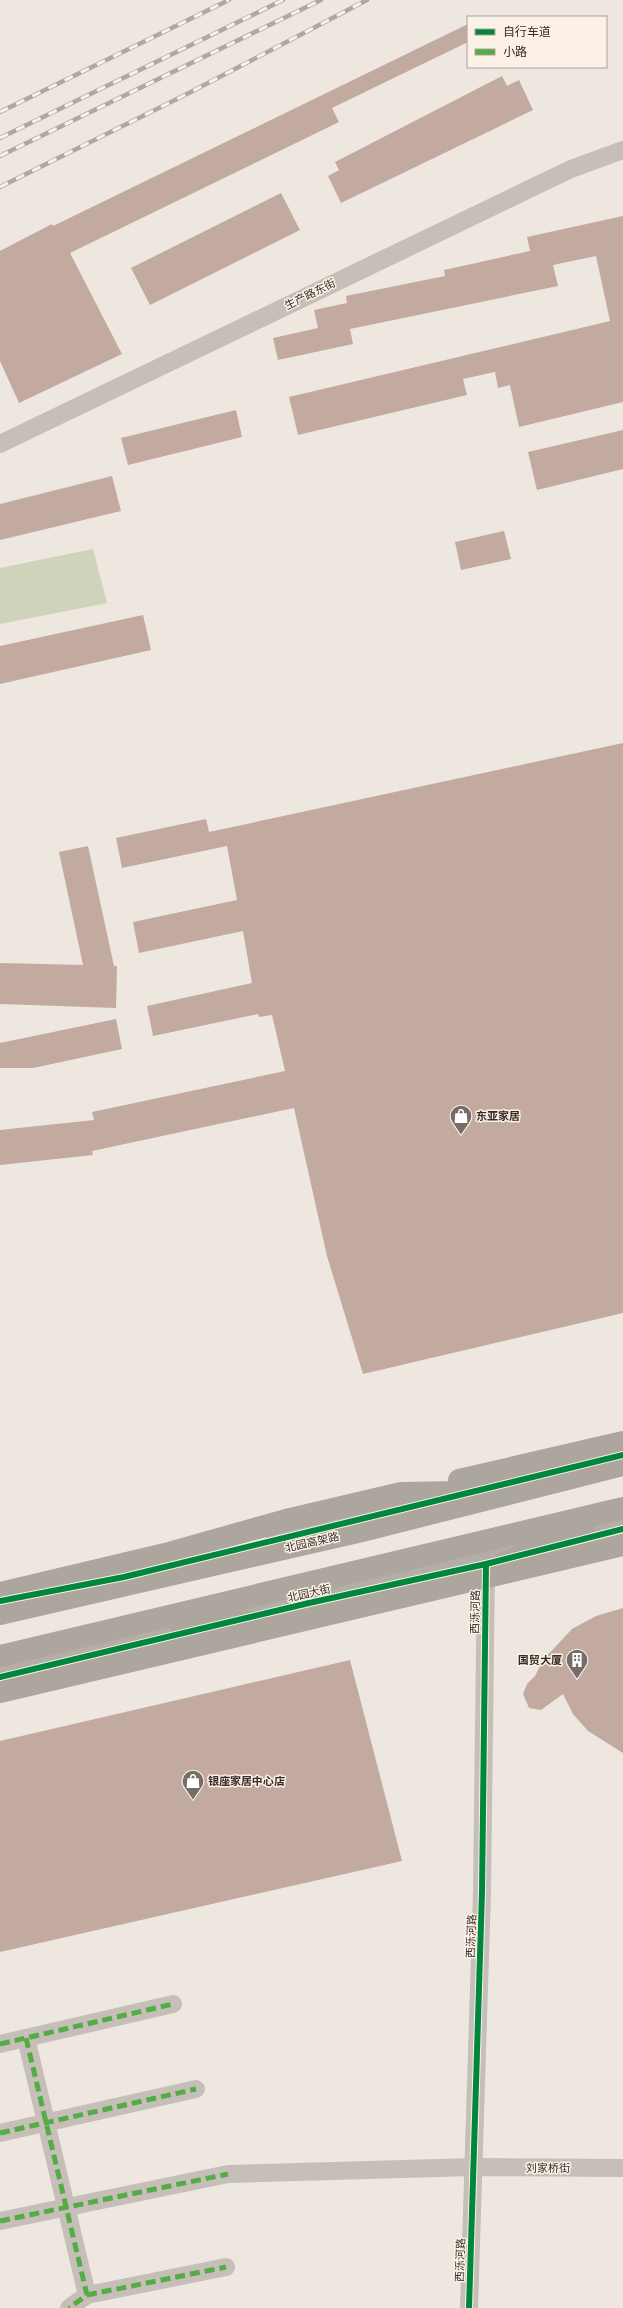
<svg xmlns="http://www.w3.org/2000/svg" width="623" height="2308" font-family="Manrope,'Noto Sans SC',sans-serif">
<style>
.green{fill:#ced3b9}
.building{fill:#c2aaa0}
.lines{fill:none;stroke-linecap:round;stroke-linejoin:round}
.minor{stroke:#c6bfb9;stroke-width:18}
.major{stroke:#b5ada8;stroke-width:22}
.highway{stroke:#aca69f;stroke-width:22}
.rail-casing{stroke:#aea8a3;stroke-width:4.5}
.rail{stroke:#fbf1e6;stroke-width:3;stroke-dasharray:9;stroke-linecap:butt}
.quiet{stroke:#55ab44;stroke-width:5;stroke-dasharray:10 5;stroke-linecap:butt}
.cycleway-casing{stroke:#fbf1e6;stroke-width:8}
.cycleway{stroke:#00873e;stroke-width:6}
.labels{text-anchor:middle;stroke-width:3;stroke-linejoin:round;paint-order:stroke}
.street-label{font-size:11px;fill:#372c27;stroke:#fbf1e6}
.poi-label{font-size:11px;font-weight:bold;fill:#372c27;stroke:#fbf1e6;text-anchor:start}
</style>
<rect width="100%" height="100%" fill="#ede7e0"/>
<path class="green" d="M93,549L107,603L0,624V568Z"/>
<g class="building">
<path d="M468,24V42L332,108L339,122L70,253L122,354L19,403L0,361V251L52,224L53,226Z"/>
<path d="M502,76L507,86L519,80L533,110L341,203L328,176L339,170L335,162Z"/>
<path d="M281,193L300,230L150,305L131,268Z"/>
<path d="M623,216V402L519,427L510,385L498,388L495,372L463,379L467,395L298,435L289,397L610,321L596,256L553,265L558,286L350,329L353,344L278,360L273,338L318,328L314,310L347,303L346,296L445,276L444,270L530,251L527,237Z"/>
<path d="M236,410L242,437L128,465L121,438Z"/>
<path d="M623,430V469L537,490L528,452Z"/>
<path d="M112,476L121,511L0,540V504Z"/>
<path d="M504,531L511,559L461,570L455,542Z"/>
<path d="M143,615L151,650L0,684V646Z"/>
<path d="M623,743V1313L363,1374L327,1256L294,1108L92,1151L93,1155L0,1165V1130L94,1120L92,1112L285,1071L272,1015L259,1017L258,1014L153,1036L147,1006L252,983L243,931L139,953L133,922L237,900L227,846L122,868L116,838L206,819L209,832Z"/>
<path d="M88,846L114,966H117L116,1008L0,1004V963L83,965L59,852Z"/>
<path d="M116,1019L122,1049L33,1068H0V1043Z"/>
<path d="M623,1608V1753L588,1731L573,1714L563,1694L541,1710L529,1708L523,1694L527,1684L535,1676L543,1660L572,1629L596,1616Z"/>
<path d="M350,1660L402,1861L0,1952V1741Z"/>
</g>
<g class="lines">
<g class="minor">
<path d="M0,444L571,169L623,150"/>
<path d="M26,2038L87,2295L69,2308"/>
<path d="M0,2044L173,2004"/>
<path d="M0,2133L196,2089"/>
<path d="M0,2221L228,2174L473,2167L623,2168"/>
<path d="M87,2295L226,2267"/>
<path d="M469,2308L482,1892L486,1565"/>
</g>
<g class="major">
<path d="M276,1540L453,1497"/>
<path d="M560,1545L623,1529"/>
<path d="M0,1677L523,1554"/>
</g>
<g class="highway">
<path d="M459,1480L623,1442"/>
<path d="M504,1563L584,1527"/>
<path d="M0,1593L165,1554L286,1520L401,1493L462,1492L482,1488"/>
<path d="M0,1614L362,1531L623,1465"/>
<path d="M178,1622H261"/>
<path d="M0,1656L623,1508"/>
<path d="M0,1692L623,1545"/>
</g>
<g class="rail-casing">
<g id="rail">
<path d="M0,112L229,0"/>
<path d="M0,138L283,0"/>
<path d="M0,156L321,0"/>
<path d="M0,187L185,95L367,0"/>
</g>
</g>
<use href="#rail" class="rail"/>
<g class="quiet">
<path d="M26,2038L87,2295L69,2308"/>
<path d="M0,2044L173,2004"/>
<path d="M0,2133L196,2089"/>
<path d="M0,2221L228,2174"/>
<path d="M87,2295L226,2267"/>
</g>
<g class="cycleway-casing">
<g id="cycleway">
<path d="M0,1601L124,1577L623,1455"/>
<path d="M0,1677L309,1603L486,1564L623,1529"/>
<path d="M469,2308L482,1892L486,1564"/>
</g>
</g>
<use href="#cycleway" class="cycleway"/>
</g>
<defs>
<g id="shop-pin" transform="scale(1.15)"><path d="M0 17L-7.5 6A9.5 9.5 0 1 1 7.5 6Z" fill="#776d68" stroke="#fbf1e6"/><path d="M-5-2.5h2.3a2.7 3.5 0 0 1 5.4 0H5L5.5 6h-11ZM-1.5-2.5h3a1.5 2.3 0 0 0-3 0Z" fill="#fff"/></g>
<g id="building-pin" transform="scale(1.15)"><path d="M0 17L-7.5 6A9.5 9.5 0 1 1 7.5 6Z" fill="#776d68" stroke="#fbf1e6"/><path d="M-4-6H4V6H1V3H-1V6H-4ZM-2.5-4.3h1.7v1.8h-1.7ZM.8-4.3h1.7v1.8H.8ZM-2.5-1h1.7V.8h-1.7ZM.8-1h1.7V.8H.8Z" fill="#fff"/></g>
</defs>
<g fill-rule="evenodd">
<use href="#shop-pin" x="461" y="1116"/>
<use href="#building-pin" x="577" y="1660"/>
<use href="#shop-pin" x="193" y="1781"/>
</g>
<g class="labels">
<g class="street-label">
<text transform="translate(310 294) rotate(-26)" y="4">生产路东街</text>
<text transform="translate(312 1542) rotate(-13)" y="4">北园高架路</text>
<text transform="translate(309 1593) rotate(-13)" y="4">北园大街</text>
<text transform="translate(475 1612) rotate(-89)" y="4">西泺河路</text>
<text transform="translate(471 1936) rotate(-88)" y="4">西泺河路</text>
<text x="548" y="2172">刘家桥街</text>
<text transform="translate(460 2260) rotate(-88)" y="4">西泺河路</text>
</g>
<g class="poi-label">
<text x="476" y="1120">东亚家居</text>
<text x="562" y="1664" text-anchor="end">国贸大厦</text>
<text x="208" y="1785">银座家居中心店</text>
</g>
</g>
<rect x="467" y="16" width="140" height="52" fill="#fbf1e6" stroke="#ada29a"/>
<rect x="475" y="29" width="20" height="6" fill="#00873e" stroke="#ada29a"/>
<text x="503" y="36" font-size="12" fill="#372c27">自行车道</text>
<rect x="475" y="49" width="20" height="6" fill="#55ab44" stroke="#ada29a"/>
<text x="503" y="56" font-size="12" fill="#372c27">小路</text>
</svg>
